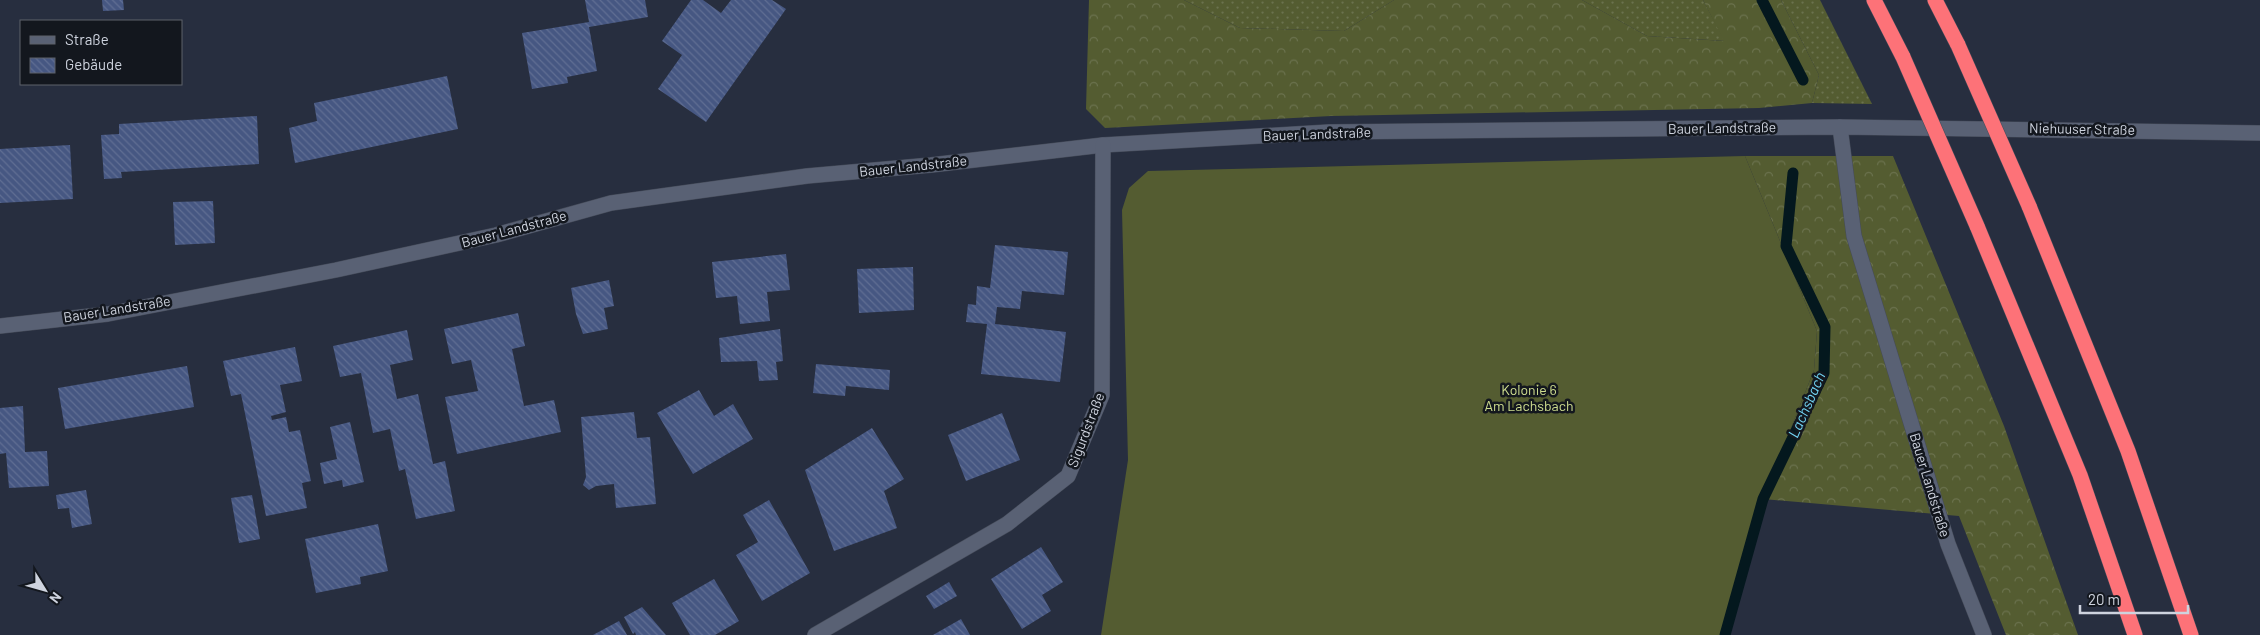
<svg xmlns="http://www.w3.org/2000/svg" width="2260" height="635" font-family="Barlow,sans-serif">
<style>
.grass{fill:url(#grass-dots)}
.forest{fill:url(#forest-crowns)}
.garden{fill:#545c31}
.lines{fill:none;stroke-linecap:round;stroke-linejoin:round}
.stream{stroke:#04181e;stroke-width:11}
.building{fill:url(#building-back-hatch)}
.minor-casing{stroke:#454b59;stroke-width:16}
.highway-casing{stroke:#454b59;stroke-width:16}
.minor{stroke:#596174;stroke-width:15}
.highway{stroke:#fd7278;stroke-width:15}
.highway-bridge-casing{stroke:#454b59;stroke-width:16;stroke-linecap:butt}
.highway-bridge{stroke:#fd7278;stroke-width:15}
.labels{text-anchor:middle;stroke-width:5;stroke-linejoin:round;paint-order:stroke}
.street-label{font-size:14px;fill:#ced3de;stroke:#13171e}
.park-label{font-size:14px;fill:#d0df90;stroke:#13171e}
.water-label{font-size:15px;font-style:italic;fill:#73d6f6;stroke:#13171e}
</style>
<defs>
<pattern id="grass-dots" width="8" height="8" patternUnits="userSpaceOnUse" patternTransform="scale(1.25)"><rect width="8" height="8" fill="#545c31"/><path d="M2 2h.1M6 6h.1" fill="none" stroke="#6b724e" stroke-width="1.8" stroke-linecap="round"/></pattern>
<pattern id="forest-crowns" width="20" height="18" patternUnits="userSpaceOnUse" patternTransform="scale(1.25)"><rect width="20" height="18" fill="#545c31"/><path d="M2 6a3 3 0 1 1 6 0M12 15a3 3 0 1 1 6 0" fill="none" stroke="#6b724e"/></pattern>
<pattern id="building-back-hatch" width="6" height="6" patternUnits="userSpaceOnUse" patternTransform="scale(1.25)"><rect width="6" height="6" fill="#465782"/><path d="M-1 5l2 2M0 0l6 6M5-1l2 2" fill="none" stroke="#606e93"/></pattern>
</defs>
<rect width="100%" height="100%" fill="#272e3f"/>
<g class="grass">
<path d="M1184,0H1394L1344,31L1240,28Z"/>
<path d="M1582,0H1703L1725,41L1647,36Z"/>
<path d="M1781,0H1820L1872,104L1812,103L1819,75Z"/>
</g>
<g class="forest">
<path d="M1089,0H1184L1240,28L1344,31L1394,0H1582L1647,36L1724,41L1703,0H1781L1819,75L1812,103L1759,108L1331,116L1105,128L1086,109Z"/>
<path d="M1745,156H1893L2004,426L2078,635H2006L1959,516L1763,499L1814,370L1817,331Z"/>
</g>
<path class="garden" d="M1745,156L1817,331L1814,370L1763,499L1725,635H1101L1128,460L1122,210L1129,188L1148,171Z"/>
<g class="lines">
<g class="stream">
<path d="M1762,0L1803,80"/>
<path d="M1725,635L1763,499L1824,373L1825,327L1786,246L1793,173"/>
</g>
</g>
<g class="building">
<path d="M102,0H123L124,10L103,11Z"/>
<path d="M585,0H645L648,17L589,27L597,71L567,77L568,83L532,89L522,33L589,22Z"/>
<path d="M691,0H703L721,13L731,0H772L786,9L706,122L658,89L682,55L662,41Z"/>
<path d="M447,76L458,129L295,163L289,128L317,121L314,103Z"/>
<path d="M257,116L259,164L121,172L122,178L104,179L101,135L119,134V124Z"/>
<path d="M70,145L73,199L0,203V149Z"/>
<path d="M213,201L215,243L175,245L173,202Z"/>
<path d="M995,245L1068,252L1064,295L1022,291L1020,309L997,307L995,324L1066,332L1060,382L981,374L987,324L966,322L968,304L976,305L977,286L990,288Z"/>
<path d="M786,254L790,290L767,292L770,321L740,324L737,296L716,298L712,262Z"/>
<path d="M913,267L914,310L859,313L857,269Z"/>
<path d="M609,280L614,306L604,308L608,329L583,334L576,314L571,288Z"/>
<path d="M518,313L525,346L512,349L524,406L554,400L561,432L457,454L445,397L478,391L471,360L452,364L444,329Z"/>
<path d="M780,329L783,361L776,362L778,380L759,381L757,361L721,362L719,338Z"/>
<path d="M407,330L413,360L390,365L397,399L418,394L433,464L445,461L455,511L416,519L405,469L399,471L390,429L373,433L361,373L340,377L333,346Z"/>
<path d="M295,347L302,381L280,385L286,412L271,416L272,420L286,417L289,432L300,430L311,481L302,483L307,508L266,516L241,394L231,396L223,361Z"/>
<path d="M816,364L890,370L889,390L846,386L845,396L813,393Z"/>
<path d="M187,366L194,407L65,429L58,388Z"/>
<path d="M699,390L714,416L733,404L753,439L693,474L657,413Z"/>
<path d="M23,406L25,452L47,451L49,486L9,488L6,453L0,454V408Z"/>
<path d="M634,412L637,438L650,437L656,504L616,508L614,484L596,486L589,490L583,485L586,477L581,417Z"/>
<path d="M1002,413L1020,460L966,481L948,435Z"/>
<path d="M350,422L364,482L343,487L342,480L324,484L320,463L337,459L330,427Z"/>
<path d="M872,428L904,479L884,491L897,528L834,551L805,470Z"/>
<path d="M86,490L92,524L72,528L69,508L58,509L56,495Z"/>
<path d="M252,495L260,539L239,543L231,498Z"/>
<path d="M769,500L810,573L762,601L736,555L758,542L743,515Z"/>
<path d="M378,524L388,571L360,577L361,584L316,593L305,539Z"/>
<path d="M1041,547L1063,582L1042,595L1051,611L1022,629L991,579Z"/>
<path d="M714,579L739,621L715,635H690L672,603Z"/>
<path d="M949,582L957,596L934,609L926,596Z"/>
<path d="M642,607L666,635H636L635,632L633,634L624,617Z"/>
<path d="M961,619L970,635H933Z"/>
<path d="M619,621L627,635H593Z"/>
</g>
<g class="lines">
<g class="minor-casing">
<g id="minor">
<path d="M1840,127L1854,236L1948,544L1984,635"/>
<path d="M0,326L108,314L336,270L496,235L611,203L807,176L931,165L1103,145L1329,132L1840,127L2260,133"/>
<path d="M815,635L1007,524L1068,476L1102,395L1103,145"/>
</g>
</g>
<g class="highway-casing">
<g id="highway">
<path d="M1874,0L1903,57"/>
<path d="M1935,0L1958,45"/>
<path d="M2029,206L2128,451L2191,635"/>
<path d="M1977,226L2080,475L2135,635"/>
</g>
</g>
<use href="#minor" class="minor"/>
<use href="#highway" class="highway"/>
<g class="highway-bridge-casing">
<g id="highway-bridge">
<path d="M1958,45L2029,206"/>
<path d="M1903,57L1977,226"/>
</g>
</g>
<use href="#highway-bridge" class="highway-bridge"/>
</g>
<g class="labels">
<g class="street-label">
<text transform="translate(1722 128) rotate(-1)" y="5">Bauer Landstraße</text>
<text transform="translate(2082 129) rotate(1)" y="5">Niehuuser Straße</text>
<text transform="translate(1317 134) rotate(-2)" y="5">Bauer Landstraße</text>
<text transform="translate(913 166) rotate(-6)" y="5">Bauer Landstraße</text>
<text transform="translate(514 229) rotate(-15)" y="5">Bauer Landstraße</text>
<text transform="translate(117 309) rotate(-9)" y="5">Bauer Landstraße</text>
<text transform="translate(1086 430) rotate(-69)" y="5">Sigurdstraße</text>
<text transform="translate(1930 485) rotate(73)" y="5">Bauer Landstraße</text>
</g>
<g class="park-label">
<text x="1529" y="395">Kolonie 6<tspan x="1529" dy="16">Am Lachsbach</tspan></text>
</g>
<g class="water-label">
<text transform="translate(1807 405) rotate(-66)" y="5">Lachsbach</text>
</g>
</g>
<rect x="20" y="20" width="162" height="65" fill="#13171e" stroke="#5e626b"/>
<rect x="30" y="36" width="25" height="8" fill="#596174" stroke="#5e626b"/>
<text x="65" y="45" font-size="15" fill="#ced3de">Straße</text>
<rect x="30" y="58" width="25" height="15" fill="url(#building-back-hatch)" stroke="#5e626b"/>
<text x="65" y="70" font-size="15" fill="#ced3de">Gebäude</text>
<g transform="translate(45 590) rotate(127)" stroke="#13171e" stroke-width="4" paint-order="stroke">
<path d="M0-4L9 19L0 12L-9 19Z" fill="#ced3de"/>
<text y="-8" font-size="14" font-weight="bold" text-anchor="middle" fill="#ced3de">N</text>
</g>
<path d="M2080 605v8h108v-8" fill="none" stroke="#ced3de" stroke-width="2.5"/>
<text x="2088" y="605" font-size="15" fill="#ced3de" stroke="#13171e" stroke-width="4" paint-order="stroke">20 m</text>
</svg>
